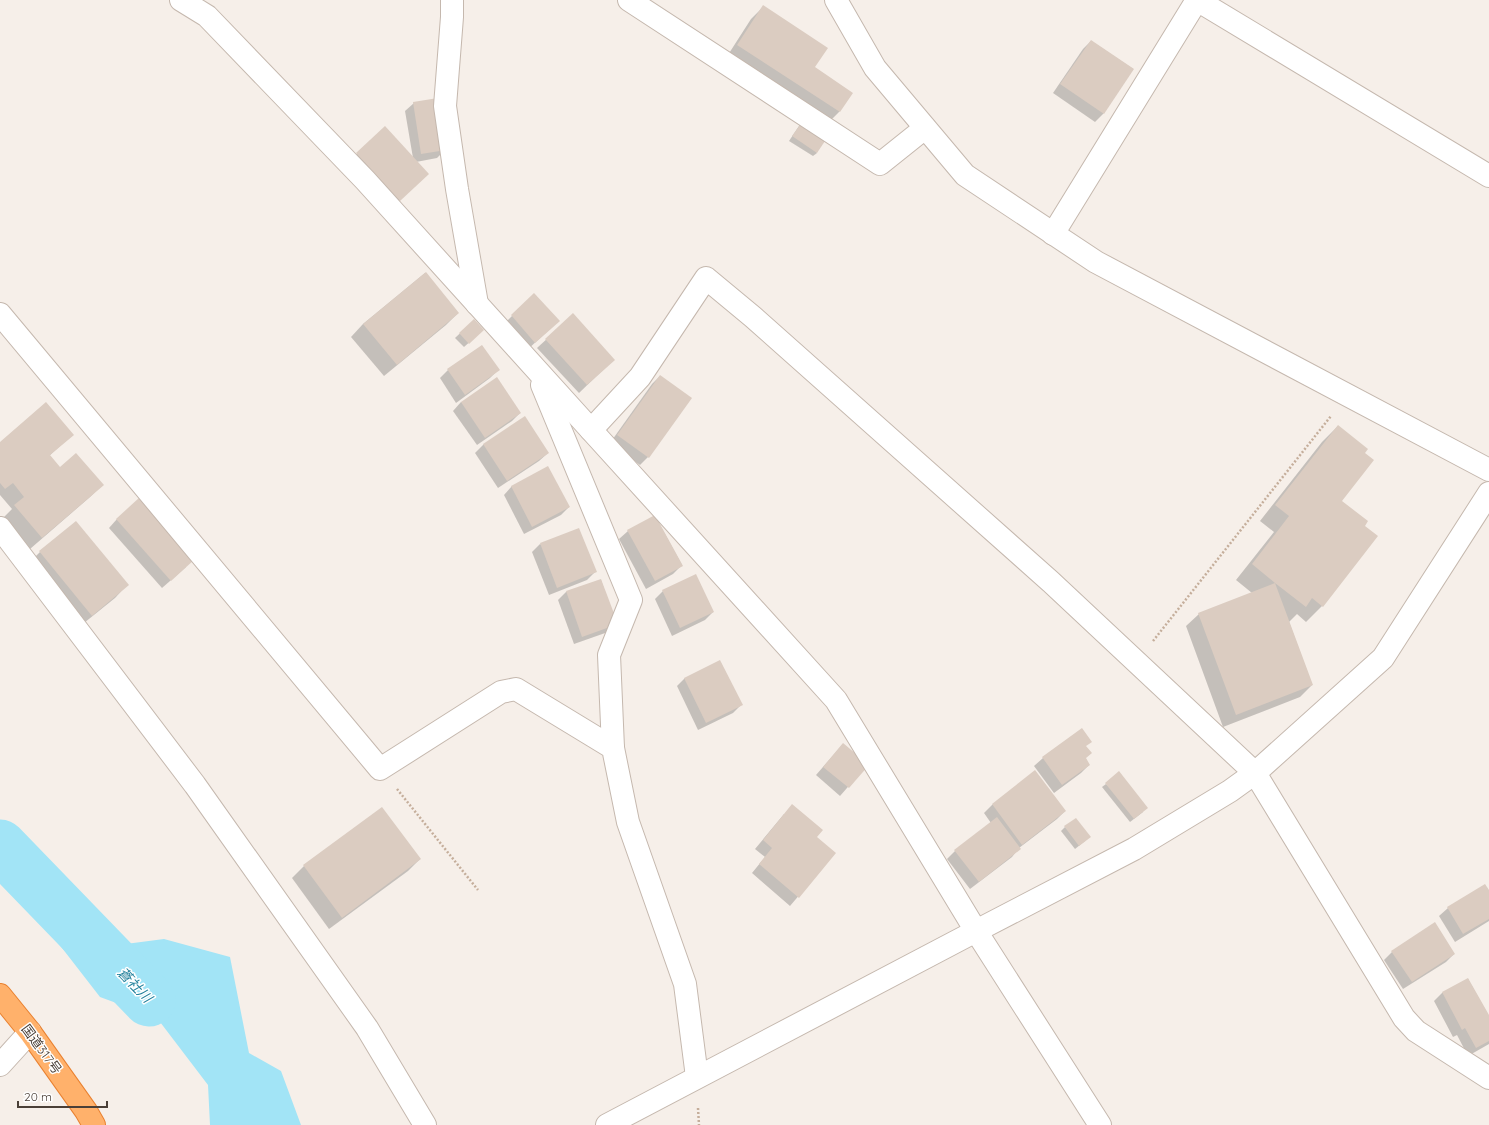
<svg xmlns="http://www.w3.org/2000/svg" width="1489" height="1125" font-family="Quicksand,'Noto Sans JP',sans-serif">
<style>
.water{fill:#a2e4f6}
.shadow{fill:#0003}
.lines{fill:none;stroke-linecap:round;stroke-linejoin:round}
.river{stroke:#a2e4f6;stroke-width:53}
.building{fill:#dbccc1}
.minor-casing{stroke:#c5b8ae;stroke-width:24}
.highway-casing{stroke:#e98130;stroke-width:24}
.path{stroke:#c5ae9b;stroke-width:2.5;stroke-dasharray:2 2;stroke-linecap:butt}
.minor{stroke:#fff;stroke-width:22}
.highway{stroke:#ffb16b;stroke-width:22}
.labels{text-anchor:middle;stroke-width:3;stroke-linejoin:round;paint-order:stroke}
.street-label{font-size:13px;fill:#4a3f37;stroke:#fff}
.water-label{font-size:14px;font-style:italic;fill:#23809c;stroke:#fff}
</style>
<rect width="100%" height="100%" fill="#f6efe9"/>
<path class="water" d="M0,820L95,948L164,939L230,957L249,1053L281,1071L301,1125H210L208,1085L157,1018L100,997L0,868Z"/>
<g class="shadow">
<path d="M763,7L813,68L851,93L839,112L827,124L726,58L751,19Z"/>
<path d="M1091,41L1133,69L1103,114L1095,122L1053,93L1083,49Z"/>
<path d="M414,103L445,150L437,158L416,162L419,182L391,208L348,162L357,154L413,158L405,111Z"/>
<path d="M801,123L817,153L813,156L789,141Z"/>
<path d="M425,273L458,313L446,325L384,376L351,337L363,324Z"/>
<path d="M534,294L550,329L527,350L504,324Z"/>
<path d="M573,315L605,368L579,393L537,348Z"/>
<path d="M474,320L483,330L464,347L455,338Z"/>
<path d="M482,346L498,370L490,378L456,403L440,378L448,370Z"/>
<path d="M660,376L648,457L640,465L610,443L652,384Z"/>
<path d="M461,402L520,413L512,421L477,445L453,411Z"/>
<path d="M1338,426L1341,501L1322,606L1306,622L1297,614L1289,622L1312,685L1300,697L1223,727L1186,626L1199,614L1252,593L1236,580L1274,532L1260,521L1322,442Z"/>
<path d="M72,435L49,456L60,469L102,485L90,497L30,549L3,518L12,509L0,495V443Z"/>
<path d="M484,444L548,453L539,461L498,488L475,453Z"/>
<path d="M512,486L569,507L561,515L524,534L504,495Z"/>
<path d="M655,516L682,565L673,574L646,589L619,539L628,531Z"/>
<path d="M117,519L186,567L162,588L109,528Z"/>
<path d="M540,544L595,572L587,580L549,595L532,552Z"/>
<path d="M40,552L127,585L115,598L79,627L28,564Z"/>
<path d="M601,580L616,624L608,632L574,644L558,600L566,592Z"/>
<path d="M663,591L713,612L705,620L672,636L655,599Z"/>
<path d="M685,678L741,705L733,713L698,730L677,686Z"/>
<path d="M1082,730L1086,746L1085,759L1089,765L1081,773L1054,793L1034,766L1043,758Z"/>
<path d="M843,744L867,765L840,796L816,775Z"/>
<path d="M1035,771L1065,811L1057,819L1019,848L1012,857L970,889L947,859L955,851L991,823L984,813L992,805Z"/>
<path d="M1106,784L1143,812L1130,822L1102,787Z"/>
<path d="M784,814L835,853L790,906L752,873L765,857L755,849Z"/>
<path d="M1065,827L1085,841L1075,849L1061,831Z"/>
<path d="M420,859L408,871L329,929L292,878L304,866Z"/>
<path d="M1489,892V921L1455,942L1439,916L1448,908Z"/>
<path d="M1392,952L1454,954L1446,962L1403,989L1384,960Z"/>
<path d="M1468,979L1489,1017V1044L1468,1056L1457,1035L1453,1037L1434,1001L1442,993Z"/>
</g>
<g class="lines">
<path class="river" d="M0,846L149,1000"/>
</g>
<g class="building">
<path d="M763,5L828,48L815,67L853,93L840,112L737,45Z"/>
<path d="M1091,40L1134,69L1104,114L1060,84Z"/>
<path d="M438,98L446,150L421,154L413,102Z"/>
<path d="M805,118L829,135L817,153L792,136Z"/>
<path d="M385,126L429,174L400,201L356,153Z"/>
<path d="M426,272L459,313L397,365L363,324Z"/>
<path d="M534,293L560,321L535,343L511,315Z"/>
<path d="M573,313L615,360L587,385L545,339Z"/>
<path d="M474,319L484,330L469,344L459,333Z"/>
<path d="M482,345L500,370L465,395L447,369Z"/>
<path d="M660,375L692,398L649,458L617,435Z"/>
<path d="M497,377L521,413L485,438L461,402Z"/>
<path d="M46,402L74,435L50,455L60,467L76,453L104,485L42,538L14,505L24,497L13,483L5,489L0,483V442Z"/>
<path d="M525,416L549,453L507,481L483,444Z"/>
<path d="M1338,425L1368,449L1365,453L1374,460L1342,501L1368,521L1365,526L1378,536L1323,607L1312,598L1306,607L1275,583L1313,685L1236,715L1198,613L1275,583L1252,564L1289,516L1275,505Z"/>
<path d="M548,466L570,507L532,527L511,486Z"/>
<path d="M140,497L195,559L171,581L116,519Z"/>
<path d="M655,515L683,566L655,581L627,530Z"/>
<path d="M76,521L129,585L92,616L39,551Z"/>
<path d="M579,528L597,572L557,588L540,543Z"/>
<path d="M696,574L714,612L680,628L662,590Z"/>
<path d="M601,579L618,624L582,637L566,591Z"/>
<path d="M720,660L743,705L706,723L684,678Z"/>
<path d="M1082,728L1092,742L1086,746L1092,753L1086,758L1090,765L1062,785L1042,757Z"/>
<path d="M843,743L869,765L849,788L823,767Z"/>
<path d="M1035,770L1066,811L1022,845L992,804Z"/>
<path d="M1119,771L1148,808L1134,819L1105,783Z"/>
<path d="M792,804L823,830L817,837L836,853L799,898L759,864L772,848L763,840Z"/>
<path d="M382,807L421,859L342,918L303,865Z"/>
<path d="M997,817L1021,849L979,882L954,850Z"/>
<path d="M1076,818L1091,837L1079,846L1064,826Z"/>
<path d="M1485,884L1489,890V919L1463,934L1447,907Z"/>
<path d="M1435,922L1455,954L1412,982L1391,951Z"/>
<path d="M1468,978L1489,1015V1041L1476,1048L1465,1028L1462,1030L1442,992Z"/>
</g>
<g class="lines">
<g class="minor-casing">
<g id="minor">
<path d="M181,0L207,16L365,180L591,430L836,700L976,931L1100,1125"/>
<path d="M452,0V17L445,106L457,189L477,304"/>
<path d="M629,0L880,164L925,128"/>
<path d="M836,0L875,68L965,175L1096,262L1489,470"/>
<path d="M1053,234L1197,0L1489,176"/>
<path d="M0,314L380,769L501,692L516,689L613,748L628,822L685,984L697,1077"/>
<path d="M542,385L631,600L609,655L613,748"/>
<path d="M591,430L640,377L706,278L753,317L1051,582L1255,773L1404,1018L1416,1031L1489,1078"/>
<path d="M0,528L195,785L367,1028L425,1125"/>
<path d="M0,1065L30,1032"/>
<path d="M607,1125L976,931L1134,849L1230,791L1255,773L1383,658L1489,493"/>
</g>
</g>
<g class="highway-casing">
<path id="highway" d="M0,995L30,1032L86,1111L94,1125"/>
</g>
<g class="path">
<path d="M1153,641L1331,416"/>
<path d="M397,789L478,890"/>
<path d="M698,1108L699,1125"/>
</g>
<use href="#minor" class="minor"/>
<use href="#highway" class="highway"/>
</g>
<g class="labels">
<g class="street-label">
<text transform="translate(42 1049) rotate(54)" y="5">国道317号</text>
</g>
<g class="water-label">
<text transform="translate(135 985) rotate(46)" y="5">蒼社川</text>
</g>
</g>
<path d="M18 1101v6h89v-6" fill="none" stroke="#4a3f37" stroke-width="2"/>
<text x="24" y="1101" font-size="12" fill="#4a3f37" stroke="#ffffff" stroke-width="3" paint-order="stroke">20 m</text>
</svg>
